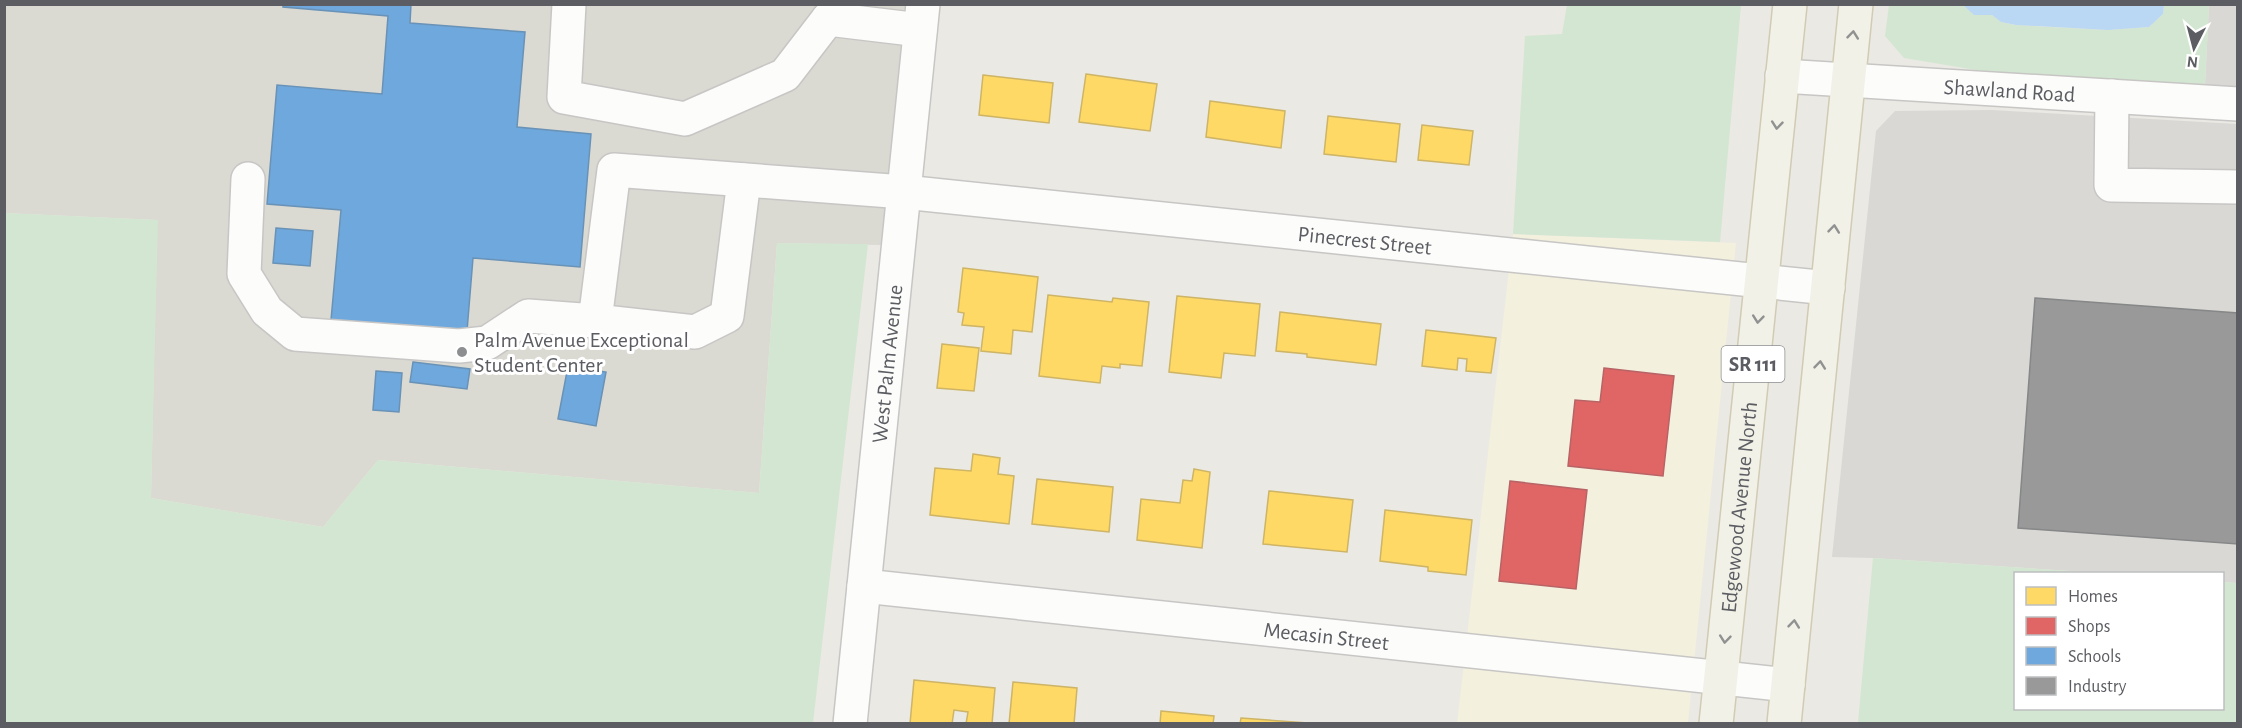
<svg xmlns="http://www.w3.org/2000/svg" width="2242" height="728" font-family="'Alegreya Sans',sans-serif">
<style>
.commercial{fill:#f3f0dd}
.industrial{fill:#d9d8d4}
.education{fill:#dad9d2}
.green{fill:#d3e6d1}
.water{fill:#bad7f3}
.homes{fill:#ffd966;stroke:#ceb465;stroke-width:1.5}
.shops{fill:#e06666;stroke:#b86365;stroke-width:1.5}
.schools{fill:#6fa8dc;stroke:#6992b7;stroke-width:1.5}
.industry{fill:#999;stroke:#868788;stroke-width:1.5}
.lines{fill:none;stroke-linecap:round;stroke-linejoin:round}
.minor-casing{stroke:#c7c6c5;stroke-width:36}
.major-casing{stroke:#d1cbb4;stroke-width:36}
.minor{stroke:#fcfcfb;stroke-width:33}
.major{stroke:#f2f1e7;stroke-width:33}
.oneway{stroke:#909191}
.poi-dot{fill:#8d8e90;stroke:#fff;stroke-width:2}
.labels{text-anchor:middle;stroke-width:6;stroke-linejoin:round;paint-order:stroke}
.shield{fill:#fff;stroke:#8c8e91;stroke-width:1.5}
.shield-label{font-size:21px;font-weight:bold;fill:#5b5d62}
.street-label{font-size:22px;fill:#5b5d62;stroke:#fff}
.poi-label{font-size:22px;fill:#5b5d62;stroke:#fff;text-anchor:start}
</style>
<rect width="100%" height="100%" fill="#eae9e4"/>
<path class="commercial" d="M1513,234L1736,243L1688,723L1457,724Z"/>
<g class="industrial">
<path d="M2209,5H2237V87L2205,85Z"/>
<path d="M1992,110L2237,124V583L2223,582L2222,574L2101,573L1873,558L1832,557L1876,131L1895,111Z"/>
</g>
<path class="education" d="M5,5H907L882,245L777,243L759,493L378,460L323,527L151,498L157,220L5,213Z"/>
<g class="green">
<path d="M1567,5H1741L1720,242L1513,234L1525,36L1562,34Z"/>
<path d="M1889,5H1963L1974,15H1992L2001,22L2015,25L2108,30L2149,27L2163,14L2164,5H2209L2205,85L2006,75L1904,58L1885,36Z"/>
<path d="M5,213L158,220L151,498L323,527L378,460L759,493L777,243L868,244L813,723H5Z"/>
<path d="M1873,558L2101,573L2016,574V708H2222L2223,582L2237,583V723H1858Z"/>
</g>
<path class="water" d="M1963,5H2164L2163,14L2149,27L2108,30L2016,25L2001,22L1992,15H1974Z"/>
<g class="homes">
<path d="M1086,74L1157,84L1150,131L1079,122Z"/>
<path d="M983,75L1053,83L1049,123L979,115Z"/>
<path d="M1210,101L1285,111L1281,148L1206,137Z"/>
<path d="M1328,116L1400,124L1396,162L1324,154Z"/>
<path d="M1422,125L1473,131L1469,165L1418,160Z"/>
<path d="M963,268L1038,277L1032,332L1013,330L1011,354L981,351L984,327L962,325L964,313L958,312Z"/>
<path d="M1048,295L1112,302L1113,298L1149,302L1142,366L1120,364V368L1102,366L1100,383L1039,376Z"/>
<path d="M1177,296L1260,304L1255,356L1224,353L1221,378L1169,372Z"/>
<path d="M1280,312L1381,324L1376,365L1307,357V354L1276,351Z"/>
<path d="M1426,330L1496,338L1491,373L1466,371L1467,359L1458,358L1457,370L1422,366Z"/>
<path d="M942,344L979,348L974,391L937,388Z"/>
<path d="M973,454L1000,458L998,474L1014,476L1009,524L930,515L935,468L971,471Z"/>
<path d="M1194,469L1210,472L1202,548L1137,540L1141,499L1180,503L1183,480L1192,481Z"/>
<path d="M1037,479L1113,487L1109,532L1032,524Z"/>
<path d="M1269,491L1353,500L1347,552L1263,544Z"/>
<path d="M1385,510L1472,520L1466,575L1428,571V567L1380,561Z"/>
<path d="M914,680L995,688L992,724H966L968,712L954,710L952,724H910Z"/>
<path d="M1013,682L1077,688L1074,724H1009Z"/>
<path d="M1161,711L1214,716L1213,724H1160Z"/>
<path d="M1241,718L1308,723L1240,724Z"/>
</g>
<g class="shops">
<path d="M1604,368L1674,376L1663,476L1568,466L1575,400L1600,402Z"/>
<path d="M1510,481L1587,490L1576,589L1499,581Z"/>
</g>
<g class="schools">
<path d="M283,4H411L410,23L525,32L517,127L591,134L580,267L473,258L467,331L331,320L341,210L267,204L277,85L382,94L388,16L283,7Z"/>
<path d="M276,228L313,231L310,266L273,263Z"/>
<path d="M413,362L470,369L467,389L410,382Z"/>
<path d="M568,366L606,372L596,426L558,419Z"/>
<path d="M376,371L402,373L399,412L373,410Z"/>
</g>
<path class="industry" d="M2035,298L2238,313V544L2018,528Z"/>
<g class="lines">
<g class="minor-casing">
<g id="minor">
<path d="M569,4L564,97L685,119L785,75L828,19"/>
<path d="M828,19L920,30"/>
<path id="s1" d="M1782,76L2238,104"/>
<path d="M2112,96L2111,185L2238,187"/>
<path id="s2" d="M248,179L244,274L267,311L295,334L459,346L487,343L528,316L595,321L614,170L904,192L1828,288"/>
<path d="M595,321L695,332L727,316L744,180"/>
<path id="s3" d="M864,586L1788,685"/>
<path id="s4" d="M850,724L923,4"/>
</g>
</g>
<g class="major-casing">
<g id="major">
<path id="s5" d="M1716,724L1790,4"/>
<path d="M1784,724L1856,4"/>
</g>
</g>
<use href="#minor" class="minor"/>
<use href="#major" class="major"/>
</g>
<defs><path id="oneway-chevron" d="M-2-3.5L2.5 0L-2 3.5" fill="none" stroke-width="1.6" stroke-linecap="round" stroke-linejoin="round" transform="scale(1.5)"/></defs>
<g class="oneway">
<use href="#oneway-chevron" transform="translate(1853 35) rotate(-84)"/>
<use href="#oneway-chevron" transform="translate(1777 125) rotate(96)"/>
<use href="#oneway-chevron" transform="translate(1834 229) rotate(-84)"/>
<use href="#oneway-chevron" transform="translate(1758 319) rotate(96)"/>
<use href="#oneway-chevron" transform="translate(1820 365) rotate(-84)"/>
<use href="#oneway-chevron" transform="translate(1794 624) rotate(-84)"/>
<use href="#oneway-chevron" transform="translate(1725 639) rotate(96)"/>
</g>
<circle class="poi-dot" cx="462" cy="352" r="6"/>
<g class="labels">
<rect class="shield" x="1721.5" y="346" width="63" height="36" rx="4.5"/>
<g class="shield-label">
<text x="1753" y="371">SR 111</text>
</g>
<g class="street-label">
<text dy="8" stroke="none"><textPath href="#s1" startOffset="228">Shawland Road</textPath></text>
<text dy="8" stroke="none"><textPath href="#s2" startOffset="1390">Pinecrest Street</textPath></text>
<text dy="8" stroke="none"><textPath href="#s4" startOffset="362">West Palm Avenue</textPath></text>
<text dy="8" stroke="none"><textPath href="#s5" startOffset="218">Edgewood Avenue North</textPath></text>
<text dy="8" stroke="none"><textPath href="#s3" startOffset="465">Mecasin Street</textPath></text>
</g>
<g class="poi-label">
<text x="474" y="347">Palm Avenue Exceptional<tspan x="474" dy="25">Student Center</tspan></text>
</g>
</g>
<rect width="2242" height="728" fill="none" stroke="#5b5d62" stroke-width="12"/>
<rect x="2014" y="572" width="210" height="138" fill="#ffffff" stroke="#bdbec0" stroke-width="1.5"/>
<rect x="2026" y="587" width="30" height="18" fill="#ffd966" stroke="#bdbec0" stroke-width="1.5"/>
<text x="2068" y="602" font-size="18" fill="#5b5d62">Homes</text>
<rect x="2026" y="617" width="30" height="18" fill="#e06666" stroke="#bdbec0" stroke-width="1.5"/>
<text x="2068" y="632" font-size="18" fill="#5b5d62">Shops</text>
<rect x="2026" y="647" width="30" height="18" fill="#6fa8dc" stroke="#bdbec0" stroke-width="1.5"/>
<text x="2068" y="662" font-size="18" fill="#5b5d62">Schools</text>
<rect x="2026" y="677" width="30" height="18" fill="#999999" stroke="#bdbec0" stroke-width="1.5"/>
<text x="2068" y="692" font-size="18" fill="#5b5d62">Industry</text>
<g transform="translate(2194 48) rotate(186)" stroke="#ffffff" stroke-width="4.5" paint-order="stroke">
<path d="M0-4.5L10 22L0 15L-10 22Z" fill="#5b5d62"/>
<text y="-9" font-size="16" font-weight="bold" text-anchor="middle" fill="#5b5d62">N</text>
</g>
</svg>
